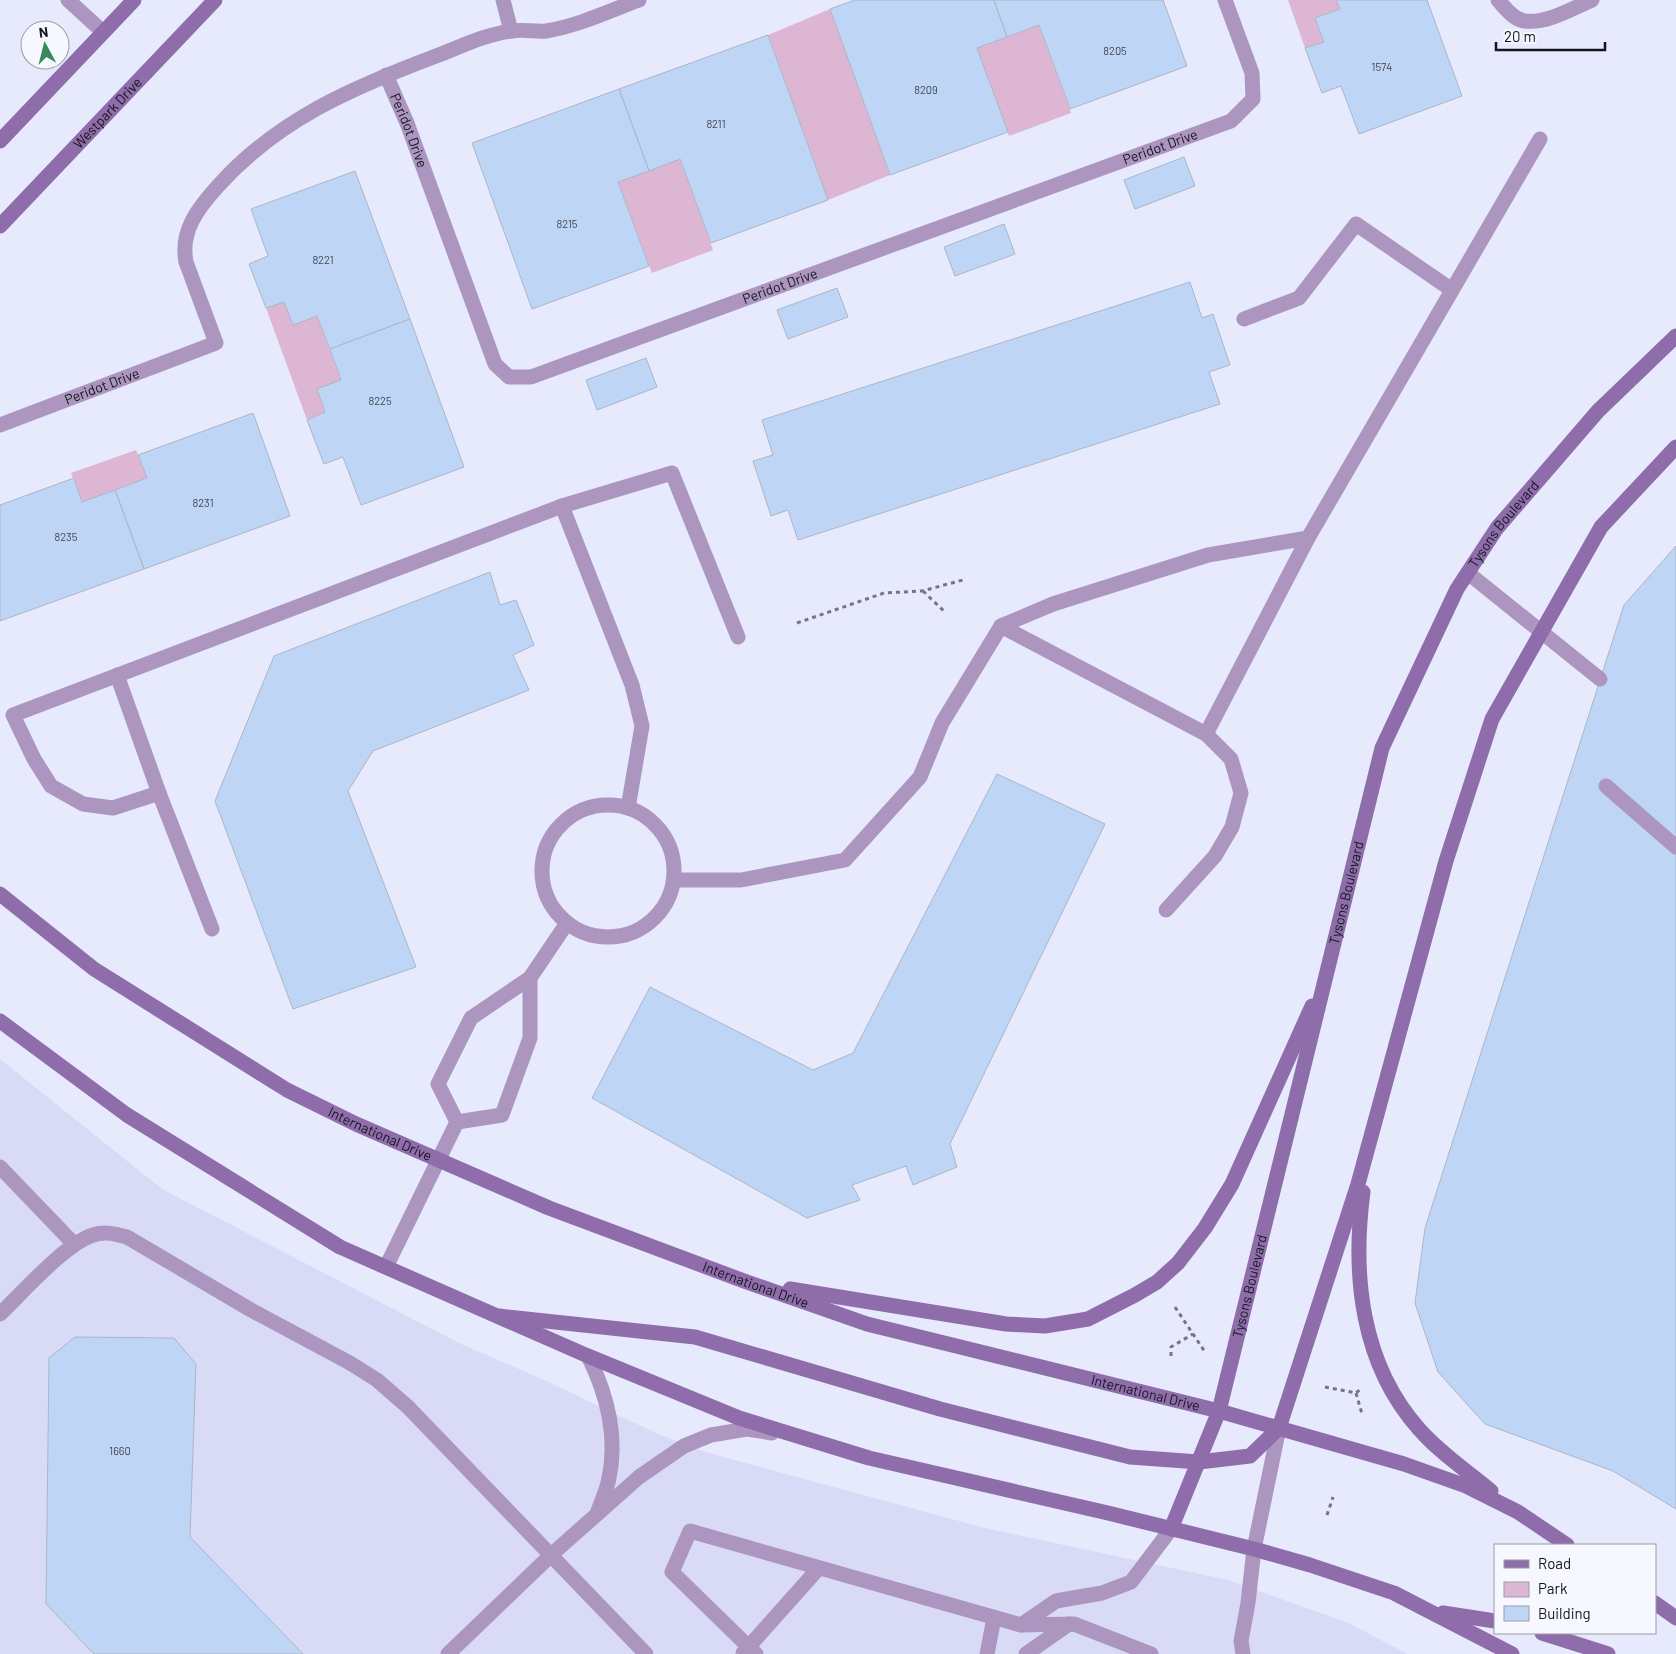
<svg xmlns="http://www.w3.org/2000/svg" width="1676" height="1654" font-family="Barlow,sans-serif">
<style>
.built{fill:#d9dbf6}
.green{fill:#ddb6d4}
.building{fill:#bfd5f5;stroke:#aab6c7}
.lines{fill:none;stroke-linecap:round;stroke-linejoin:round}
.path{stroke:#747683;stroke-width:3;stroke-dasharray:4 4;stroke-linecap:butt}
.lane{stroke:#ac96c0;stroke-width:15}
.street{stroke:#ac96c0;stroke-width:15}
.secondary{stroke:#8e6daa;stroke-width:15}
.labels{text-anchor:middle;stroke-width:5;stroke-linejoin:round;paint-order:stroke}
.number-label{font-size:11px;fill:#404653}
.street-label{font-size:14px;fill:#15161d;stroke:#f6f7ff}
</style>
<rect width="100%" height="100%" fill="#e7e9fd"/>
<path class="built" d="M0,1059L162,1189L459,1343L544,1380L658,1434L709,1453L985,1528L1228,1580L1346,1622L1408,1654H0Z"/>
<g class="green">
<path d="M1288,0H1336L1340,9L1315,18L1324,42L1305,48Z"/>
<path d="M830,9L890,175L828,200L768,35Z"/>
<path d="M1039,25L1071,113L1009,136L977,48Z"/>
<path d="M680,159L713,250L652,273L618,182Z"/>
<path d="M284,302L293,325L317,316L341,380L317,389L325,412L307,420L266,308Z"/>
<path d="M136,450L147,478L82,502L71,473Z"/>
</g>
<g class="building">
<path d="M855,0H994L1007,37L977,48L1008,132L890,175L830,9Z"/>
<path d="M994,0H1163L1187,66L1070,109L1039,25L1007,37Z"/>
<path d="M1336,0H1427L1462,96L1359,134L1341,86L1322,93L1305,48L1324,42L1315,18L1340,9Z"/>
<path d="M768,35L828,200L711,243L680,159L649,171L619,89Z"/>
<path d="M619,89L649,171L618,182L649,266L532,309L472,143Z"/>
<path d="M1184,157L1195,186L1135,209L1124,180Z"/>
<path d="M355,171L410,319L330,349L317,316L293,325L284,302L266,308L249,264L268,256L251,209Z"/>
<path d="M1004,224L1015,254L955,276L944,247Z"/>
<path d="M1190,282L1202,318L1213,314L1230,365L1209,372L1220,404L798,540L788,510L771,516L753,461L773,455L762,420Z"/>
<path d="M837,288L848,317L788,339L777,310Z"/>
<path d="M410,319L464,467L361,505L343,457L324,464L307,420L325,412L317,389L341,380L330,349Z"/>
<path d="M646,358L657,387L597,410L586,380Z"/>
<path d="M253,413L290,516L144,569L115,490L147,478L138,455Z"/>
<path d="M74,478L82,502L115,490L144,569L0,621V505Z"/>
<path d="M1676,546V1509L1613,1471L1485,1424L1438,1372L1415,1303L1425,1228L1624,605Z"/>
<path d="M490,572L500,605L516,600L534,645L513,655L529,690L373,751L348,791L416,967L293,1009L215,801L274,656Z"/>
<path d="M997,774L1105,824L950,1144L957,1167L913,1185L906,1166L852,1185L860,1200L807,1218L592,1098L650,987L813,1070L853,1053Z"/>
<path d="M75,1337L174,1338L196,1364L190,1537L303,1654H94L46,1604L49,1358Z"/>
</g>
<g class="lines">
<g class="path">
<path d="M923,591L946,613"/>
<path d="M797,623L884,593L922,591L963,580"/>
<path d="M1175,1307L1205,1352"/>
<path d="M1171,1356V1347L1193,1334"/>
<path d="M1325,1387L1356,1393L1362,1388"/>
<path d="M1356,1393L1362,1414"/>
<path d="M1327,1515L1333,1497"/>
</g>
<g class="lane">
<path d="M68,0L103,32"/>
<path d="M1244,319L1299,298L1356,224L1452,290"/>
<path d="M562,506L632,685L642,726L628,808"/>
<path d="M1468,573L1600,679"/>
<path d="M1001,626L1206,734L1231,759L1241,793L1232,827L1215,856L1166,910"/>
<path d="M117,675L159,793L212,929"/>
<path d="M1206,734L1308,538L1540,139"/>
<path d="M1606,786L1676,847"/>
<path d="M159,793L113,808L83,804L51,786L34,759L13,715L562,506L672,473L738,637"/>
<circle cx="608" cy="871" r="66"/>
<path d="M674,880H741L845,860L920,777L942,723L1001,626L1053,604L1208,555L1308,538"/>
<path d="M457,1122L438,1084L471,1018L530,978L567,923"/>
<path d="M457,1122L502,1115L530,1038V978"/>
<path d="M0,1167L74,1244"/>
<path d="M386,1267L457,1122"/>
<path d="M0,1314C23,1292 65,1244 93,1235C105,1231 116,1234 127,1237L251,1310L350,1363L377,1380L408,1407L646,1654"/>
<path d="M588,1356C607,1394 618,1435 609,1478C607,1490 601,1502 597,1514"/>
<path d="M1021,1625L1056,1601L1102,1593L1131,1582L1171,1529"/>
<path d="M743,1653L818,1569"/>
<path d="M448,1654L551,1555L639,1477L665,1459L684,1446L711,1435L747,1429L772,1433"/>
<path d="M756,1654L672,1572L690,1531L1021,1625L1074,1624L1151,1654"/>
<path d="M987,1654L994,1618"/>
<path d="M1026,1654L1069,1624"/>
<path d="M1243,1654L1241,1641L1248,1603L1254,1549L1279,1428"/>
</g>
<g class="street">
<path d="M503,0L511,31"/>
<path d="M1498,0C1505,8 1514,20 1525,21C1547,24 1573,8 1592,0"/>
<path id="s1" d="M386,75L407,123L495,364L509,377H531L1231,121L1253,99L1252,73L1225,0"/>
<path id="s2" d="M0,425L216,343L186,262C180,231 198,208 218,186C278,119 354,87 436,56C460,47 486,34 512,31C523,29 534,32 546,31C578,26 609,11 639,0"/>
</g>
<g class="secondary">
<path d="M0,141L134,0"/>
<path id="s3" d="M0,226L215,0"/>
<path id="s4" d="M0,894L94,969L287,1090L356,1124L549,1208L744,1281L867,1324L1219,1411L1404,1464L1466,1486L1518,1512L1567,1545"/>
<path d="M0,1021L127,1115L340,1247L588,1356L739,1418L869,1458L1108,1513L1254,1549L1310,1565L1394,1593L1512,1654"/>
<path d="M1363,1192C1352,1275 1361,1364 1419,1429C1440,1453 1467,1471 1491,1491"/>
<path d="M790,1289L1006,1324L1045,1326L1088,1319L1135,1295L1157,1282L1178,1263L1205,1228L1232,1184L1312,1006"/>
<path d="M499,1316L695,1337L940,1409L1130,1457L1199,1462L1250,1456L1279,1428L1358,1184L1446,861L1492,719L1601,527L1676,447"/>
<path id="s5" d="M1171,1529L1219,1411L1382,748L1457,589L1497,528L1598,411L1676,336"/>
<path d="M1655,1603L1676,1618"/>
<path d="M1443,1613L1495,1621"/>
<path d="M1542,1633L1608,1654"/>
</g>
</g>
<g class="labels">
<g class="number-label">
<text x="1115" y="55">8205</text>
<text x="1382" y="71">1574</text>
<text x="926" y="94">8209</text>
<text x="716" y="128">8211</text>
<text x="567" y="228">8215</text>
<text x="323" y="264">8221</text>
<text x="380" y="405">8225</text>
<text x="203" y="507">8231</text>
<text x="66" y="541">8235</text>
<text x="120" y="1455">1660</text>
</g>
<g class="street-label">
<text dy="5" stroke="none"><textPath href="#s3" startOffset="156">Westpark Drive</textPath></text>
<text dy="5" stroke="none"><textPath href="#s1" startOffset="60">Peridot Drive</textPath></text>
<text dy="5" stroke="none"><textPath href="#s1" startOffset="1020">Peridot Drive</textPath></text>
<text dy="5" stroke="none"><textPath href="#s1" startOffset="615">Peridot Drive</textPath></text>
<text dy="5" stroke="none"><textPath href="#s2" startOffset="109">Peridot Drive</textPath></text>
<text dy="5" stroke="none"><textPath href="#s5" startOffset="1066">Tysons Boulevard</textPath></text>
<text dy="5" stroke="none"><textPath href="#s5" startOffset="661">Tysons Boulevard</textPath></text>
<text dy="5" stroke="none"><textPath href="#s4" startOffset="451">International Drive</textPath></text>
<text dy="5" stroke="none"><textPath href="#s4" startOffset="856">International Drive</textPath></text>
<text dy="5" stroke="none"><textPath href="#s5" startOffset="256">Tysons Boulevard</textPath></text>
<text dy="5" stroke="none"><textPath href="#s4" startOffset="1261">International Drive</textPath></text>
</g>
</g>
<rect x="1494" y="1544" width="162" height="90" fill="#f6f7ff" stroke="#9c9da5"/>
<rect x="1504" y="1560" width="25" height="8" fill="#8e6daa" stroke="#9c9da5"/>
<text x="1538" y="1569" font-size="15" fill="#15161d">Road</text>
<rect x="1504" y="1582" width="25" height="15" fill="#ddb6d4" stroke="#9c9da5"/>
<text x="1538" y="1594" font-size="15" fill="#15161d">Park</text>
<rect x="1504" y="1606" width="25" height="15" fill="#bfd5f5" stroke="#9c9da5"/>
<text x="1538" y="1619" font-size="15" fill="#15161d">Building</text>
<g transform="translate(45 45) rotate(353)"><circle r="24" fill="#f6f7ff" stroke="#9c9da5"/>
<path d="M0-4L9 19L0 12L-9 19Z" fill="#38895a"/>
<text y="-8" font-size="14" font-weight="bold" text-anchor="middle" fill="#15161d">N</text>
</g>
<path d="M1496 42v8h109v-8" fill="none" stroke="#15161d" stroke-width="2.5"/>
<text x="1504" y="42" font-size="15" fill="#15161d" stroke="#f6f7ff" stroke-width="4" paint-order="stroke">20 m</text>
</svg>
